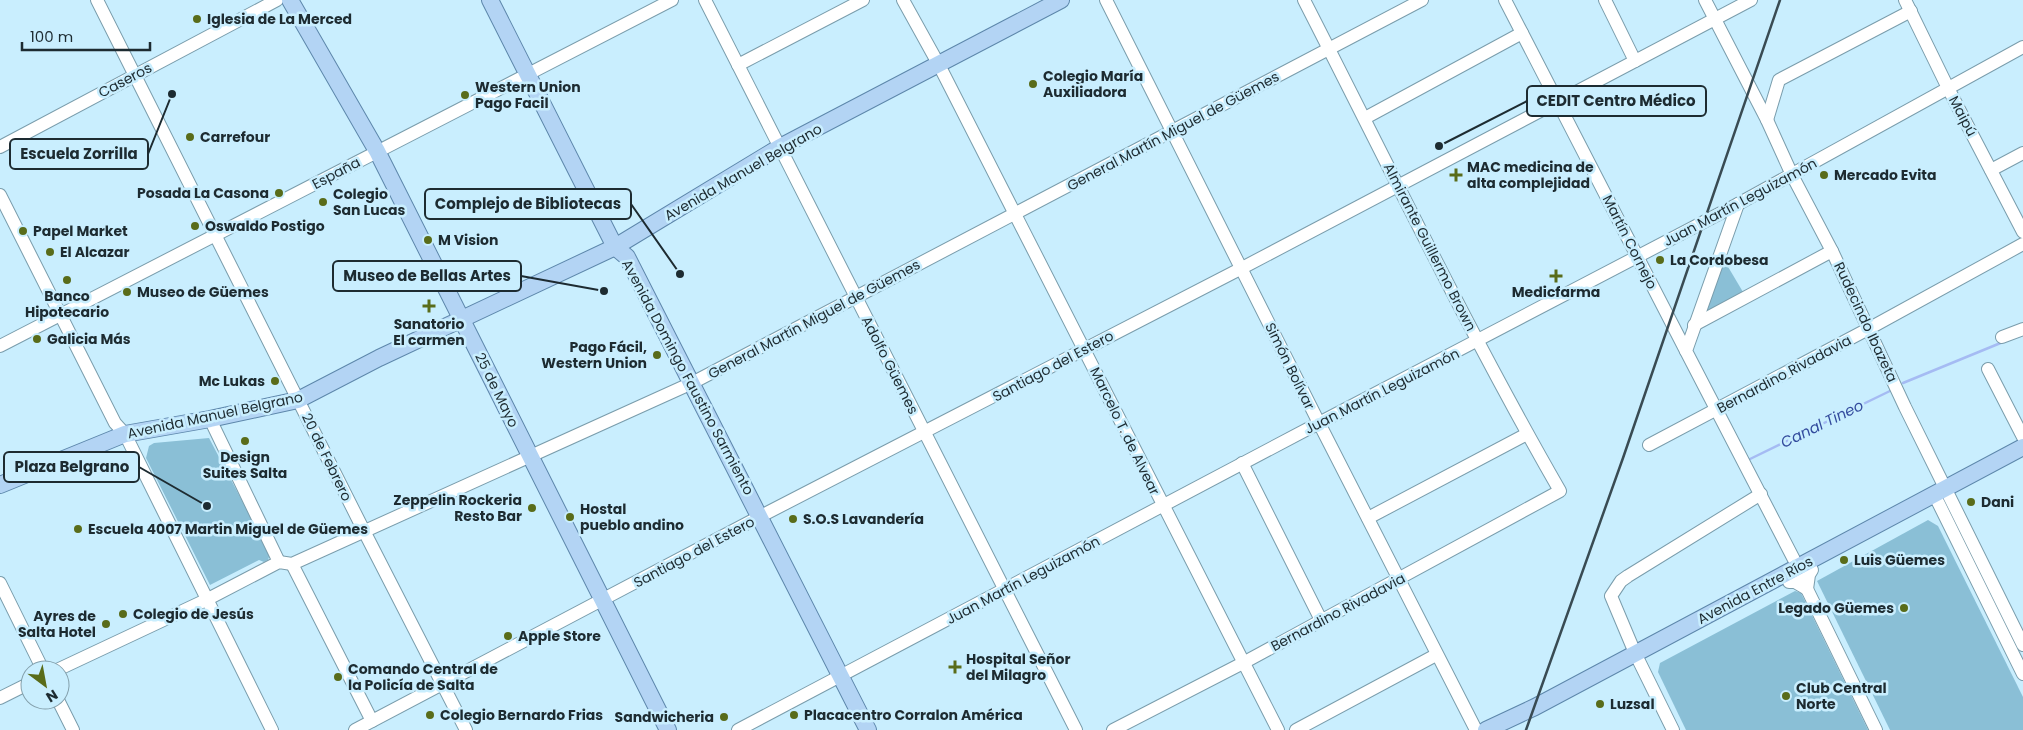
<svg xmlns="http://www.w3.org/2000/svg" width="2023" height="730" font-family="Poppins,sans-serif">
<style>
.green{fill:#8abfd6}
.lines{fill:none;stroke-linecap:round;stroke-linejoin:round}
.stream{stroke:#a5bbf3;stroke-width:2.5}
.minor-casing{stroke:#7a9dac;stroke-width:14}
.major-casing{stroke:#5d87ab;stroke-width:18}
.minor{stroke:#fff;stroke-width:12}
.major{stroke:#b3d4f4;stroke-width:16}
.rail{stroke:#394b53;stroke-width:2.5}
.poi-dot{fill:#596c1a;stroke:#c9eefe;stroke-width:2}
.labels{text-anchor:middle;stroke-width:5;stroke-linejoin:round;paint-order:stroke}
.poi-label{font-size:14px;font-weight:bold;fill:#1d2b31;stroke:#c9eefe;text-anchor:start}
.street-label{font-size:14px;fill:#1d2b31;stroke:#c9eefe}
.water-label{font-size:15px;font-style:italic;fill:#334b9d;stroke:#c9eefe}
.leader{fill:none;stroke:#1d2b31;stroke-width:2}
.callout-dot{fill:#1d2b31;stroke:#c9eefe;stroke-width:2}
.callout{fill:#c9eefe;stroke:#1d2b31;stroke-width:2}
.callout-label{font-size:15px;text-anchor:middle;font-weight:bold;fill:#1d2b31}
</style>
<rect width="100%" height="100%" fill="#c9eefe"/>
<g class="green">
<path d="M1721,255L1743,292L1698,316Z"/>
<path d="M209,438L270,554L268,560L264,562L259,560L210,585L146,458L149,446L154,443Z"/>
<path d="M1928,520L1938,526L2023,697V730H1890L1817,581Z"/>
<path d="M1795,591L1801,593L1868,730H1686L1658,672L1660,663Z"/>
</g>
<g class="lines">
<g class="stream">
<path d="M1903,383L2003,342"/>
<path d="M1748,460L1892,390"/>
</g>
<g class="minor-casing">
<g id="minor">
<path d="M97,0L364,531L466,730"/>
<path d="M705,0L1076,730"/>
<path d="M903,0L939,65L1278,730"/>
<path d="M1106,0L1319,423L1476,730"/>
<path d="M1505,0L1686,351"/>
<path d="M1605,0L1635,61"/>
<path d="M1705,0L1767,120L1792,175L1832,251L1905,407L2023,645"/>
<path d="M1905,0L1948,88L2023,232"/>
<path d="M738,65L863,0"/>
<path d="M1365,118L1522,33"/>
<path d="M1767,120L1779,80L1911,11"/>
<path d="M0,147L277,0"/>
<path d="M1991,170L2023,153"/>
<path d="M0,195L115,423L125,434L272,730"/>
<path d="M1738,204L1686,351L1802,575"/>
<path d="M1694,325L1832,251"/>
<path d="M2002,337L2023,329"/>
<path d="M0,346L672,0"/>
<path d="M1988,369L2023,437"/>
<path d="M210,419L279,562"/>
<path d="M1649,445L1870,328L2023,244"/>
<path d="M1242,463L1321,620"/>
<path d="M1934,494L2023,674"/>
<path d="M1368,518L1527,434"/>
<path d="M292,564L372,721"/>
<path d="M1789,582H1795L1807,589L1809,575L1812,570"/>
<path d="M0,583L43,670"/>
<path d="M1807,589L1876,730"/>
<path d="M57,670L206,600L279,562L292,564L692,383L1422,0"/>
<path d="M0,698L30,683"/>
<path d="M58,700L73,730"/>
<path d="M355,730L761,516L1242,268L1751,0"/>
<path d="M738,730L1319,423L1738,204L2023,47"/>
<path d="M1113,730L1243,663L1560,491C1468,331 1388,164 1304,0"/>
<path d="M1296,730L1436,655"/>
<path d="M1673,730L1635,653L1611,596L1621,581L1628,576L1761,494"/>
</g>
</g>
<g class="major-casing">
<g id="major">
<path d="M290,0L377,151L668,730"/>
<path d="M490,0L615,247L627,257L868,730"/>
<path d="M0,485L125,434L210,419L298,400L379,358L615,247L780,147L1061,0"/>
<path d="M1486,730L1535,707L2023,447"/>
</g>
</g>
<use href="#minor" class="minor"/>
<use href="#major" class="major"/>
<path class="rail" d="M1526,730L1623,458L1780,0"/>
</g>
<g class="poi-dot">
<circle cx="197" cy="19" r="5"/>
<circle cx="1033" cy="84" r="5"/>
<circle cx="465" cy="95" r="5"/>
<circle cx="190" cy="137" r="5"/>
<path d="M1453.5 167.5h5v5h5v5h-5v5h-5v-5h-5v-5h5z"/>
<circle cx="1824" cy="175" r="5"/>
<circle cx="279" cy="193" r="5"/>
<circle cx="323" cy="202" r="5"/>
<circle cx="195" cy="226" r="5"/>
<circle cx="23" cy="231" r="5"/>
<circle cx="428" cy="240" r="5"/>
<circle cx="50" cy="252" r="5"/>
<circle cx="1660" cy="260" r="5"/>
<path d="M1553.5 268.5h5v5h5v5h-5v5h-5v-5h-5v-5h5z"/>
<circle cx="67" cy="280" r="5"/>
<circle cx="127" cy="292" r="5"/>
<path d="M426.5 298.5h5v5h5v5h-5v5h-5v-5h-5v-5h5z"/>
<circle cx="37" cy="339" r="5"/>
<circle cx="657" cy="355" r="5"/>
<circle cx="275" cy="381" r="5"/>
<circle cx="245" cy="441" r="5"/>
<circle cx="1971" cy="502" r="5"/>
<circle cx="532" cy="508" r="5"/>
<circle cx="570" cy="517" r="5"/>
<circle cx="793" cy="519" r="5"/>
<circle cx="78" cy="529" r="5"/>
<circle cx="1844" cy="560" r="5"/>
<circle cx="1904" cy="608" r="5"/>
<circle cx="123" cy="614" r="5"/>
<circle cx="106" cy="624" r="5"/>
<circle cx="508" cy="636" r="5"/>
<path d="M952.5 659.5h5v5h5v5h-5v5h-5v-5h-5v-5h5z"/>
<circle cx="338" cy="677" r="5"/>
<circle cx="1786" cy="696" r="5"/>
<circle cx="1600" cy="704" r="5"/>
<circle cx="430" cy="715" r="5"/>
<circle cx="794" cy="715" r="5"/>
<circle cx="724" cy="717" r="5"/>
</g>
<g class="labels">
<g class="poi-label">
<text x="207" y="24">Iglesia de La Merced</text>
<text x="1043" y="81">Colegio María<tspan x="1043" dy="16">Auxiliadora</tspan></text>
<text x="475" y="92">Western Union<tspan x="475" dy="16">Pago Facil</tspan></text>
<text x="200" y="142">Carrefour</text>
<text x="1467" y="172">MAC medicina de<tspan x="1467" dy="16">alta complejidad</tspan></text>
<text x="1834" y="180">Mercado Evita</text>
<text x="269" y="198" text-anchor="end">Posada La Casona</text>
<text x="333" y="199">Colegio<tspan x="333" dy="16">San Lucas</tspan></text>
<text x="205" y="231">Oswaldo Postigo</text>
<text x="33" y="236">Papel Market</text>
<text x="438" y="245">M Vision</text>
<text x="60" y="257">El Alcazar</text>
<text x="1670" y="265">La Cordobesa</text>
<text x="137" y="297">Museo de Güemes</text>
<text x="1556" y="297" text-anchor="middle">Medicfarma</text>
<text x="67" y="301" text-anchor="middle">Banco<tspan x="67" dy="16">Hipotecario</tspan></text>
<text x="429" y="329" text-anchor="middle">Sanatorio<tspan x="429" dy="16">El carmen</tspan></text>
<text x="47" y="344">Galicia Más</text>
<text x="647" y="352" text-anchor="end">Pago Fácil,<tspan x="647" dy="16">Western Union</tspan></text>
<text x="265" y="386" text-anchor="end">Mc Lukas</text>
<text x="245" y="462" text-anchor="middle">Design<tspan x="245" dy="16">Suites Salta</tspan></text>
<text x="522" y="505" text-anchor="end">Zeppelin Rockeria<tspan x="522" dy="16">Resto Bar</tspan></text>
<text x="1981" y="507">Dani</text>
<text x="580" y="514">Hostal<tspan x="580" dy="16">pueblo andino</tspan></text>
<text x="803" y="524">S.O.S Lavandería</text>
<text x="88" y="534">Escuela 4007 Martin Miguel de Güemes</text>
<text x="1854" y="565">Luis Güemes</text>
<text x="1894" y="613" text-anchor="end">Legado Güemes</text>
<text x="133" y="619">Colegio de Jesús</text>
<text x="96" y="621" text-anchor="end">Ayres de<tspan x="96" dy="16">Salta Hotel</tspan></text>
<text x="518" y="641">Apple Store</text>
<text x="966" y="664">Hospital Señor<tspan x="966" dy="16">del Milagro</tspan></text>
<text x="348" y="674">Comando Central de<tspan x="348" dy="16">la Policía de Salta</tspan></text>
<text x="1796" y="693">Club Central<tspan x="1796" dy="16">Norte</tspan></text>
<text x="1610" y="709">Luzsal</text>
<text x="440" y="720">Colegio Bernardo Frias</text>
<text x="804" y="720">Placacentro Corralon América</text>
<text x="714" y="722" text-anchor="end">Sandwicheria</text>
</g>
<g class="street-label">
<text transform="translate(125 80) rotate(-28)" y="5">Caseros</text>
<text transform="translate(1963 116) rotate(62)" y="5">Maipú</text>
<text transform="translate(1173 131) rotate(-28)" y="5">General Martín Miguel de Güemes</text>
<text transform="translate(743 172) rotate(-30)" y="5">Avenida Manuel Belgrano</text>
<text transform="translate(336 173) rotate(-28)" y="5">España</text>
<text transform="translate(1740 202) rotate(-28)" y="5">Juan Martín Leguizamón</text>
<text transform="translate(1630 242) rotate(63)" y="5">Martín Cornejo</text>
<text transform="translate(1430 247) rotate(63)" y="5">Almirante Guillermo Brown</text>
<text transform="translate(814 319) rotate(-28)" y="5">General Martín Miguel de Güemes</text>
<text transform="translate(1866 322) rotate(65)" y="5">Rudecindo Ibazeta</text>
<text transform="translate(890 365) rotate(63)" y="5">Adolfo Güemes</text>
<text transform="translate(1053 366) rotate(-28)" y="5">Santiago del Estero</text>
<text transform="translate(1290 366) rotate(64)" y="5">Simón Bolívar</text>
<text transform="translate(1784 374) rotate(-28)" y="5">Bernardino Rivadavia</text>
<text transform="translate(688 377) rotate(62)" y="5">Avenida Domingo Faustino Sarmiento</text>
<text transform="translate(497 390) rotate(64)" y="5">25 de Mayo</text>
<text transform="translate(1382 391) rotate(-27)" y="5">Juan Martín Leguizamón</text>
<text transform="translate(215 415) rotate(-12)" y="5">Avenida Manuel Belgrano</text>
<text transform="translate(1125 431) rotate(64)" y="5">Marcelo T. de Alvear</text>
<text transform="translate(327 457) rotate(64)" y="5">20 de Febrero</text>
<text transform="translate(694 552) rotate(-28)" y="5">Santiago del Estero</text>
<text transform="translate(1023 580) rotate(-28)" y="5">Juan Martín Leguizamón</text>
<text transform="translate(1755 590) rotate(-28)" y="5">Avenida Entre Ríos</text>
<text transform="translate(1338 612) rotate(-28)" y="5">Bernardino Rivadavia</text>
</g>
<g class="water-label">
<text transform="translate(1822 424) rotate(-26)" y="5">Canal Tineo</text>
</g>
</g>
<path class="leader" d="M1439 146L1527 101M172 94L148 154M680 274L631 204M604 291L521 276M207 506L139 467"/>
<g class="callout-dot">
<circle cx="1439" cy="146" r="5"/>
<circle cx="172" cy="94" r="5"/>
<circle cx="680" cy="274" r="5"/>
<circle cx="604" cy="291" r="5"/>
<circle cx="207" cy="506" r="5"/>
</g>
<g class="callout">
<rect x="1527" y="86" width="179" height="30" rx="5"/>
<rect x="10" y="139" width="138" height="30" rx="5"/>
<rect x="425" y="189" width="206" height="30" rx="5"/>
<rect x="333" y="261" width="188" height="30" rx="5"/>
<rect x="4" y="452" width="135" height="30" rx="5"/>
</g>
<g class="callout-label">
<text x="1616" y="106">CEDIT Centro Médico</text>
<text x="79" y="159">Escuela Zorrilla</text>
<text x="528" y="209">Complejo de Bibliotecas</text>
<text x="427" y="281">Museo de Bellas Artes</text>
<text x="72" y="472">Plaza Belgrano</text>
</g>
<g transform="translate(45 685) rotate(148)"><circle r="24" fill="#c9eefe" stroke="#84a0ac"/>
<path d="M0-4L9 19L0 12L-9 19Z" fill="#596c1a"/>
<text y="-8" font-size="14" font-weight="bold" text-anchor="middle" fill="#1d2b31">N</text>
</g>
<path d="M22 42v8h128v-8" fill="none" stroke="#1d2b31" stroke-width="2.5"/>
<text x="30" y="42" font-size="15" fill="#1d2b31" stroke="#c9eefe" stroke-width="4" paint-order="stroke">100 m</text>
</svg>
